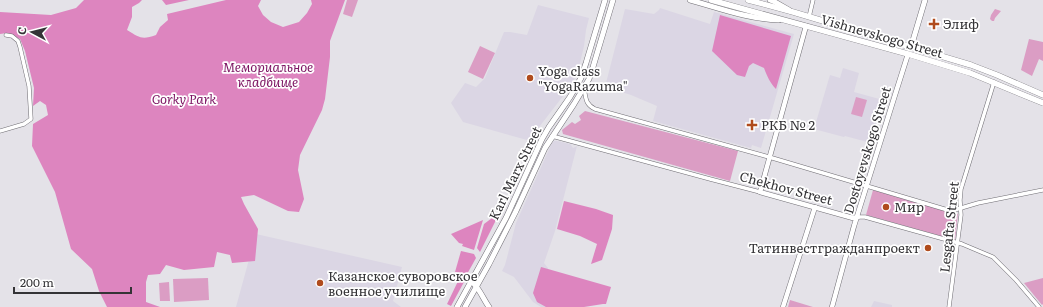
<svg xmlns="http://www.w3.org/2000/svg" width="1043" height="307" font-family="Literata,serif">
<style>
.built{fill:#dbd6e4}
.green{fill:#db9dc4}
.forest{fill:#dd85bf}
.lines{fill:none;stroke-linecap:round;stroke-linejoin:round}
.minor-casing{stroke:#6f6d73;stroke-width:4.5}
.tertiary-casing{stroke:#6f6d73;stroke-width:5.5}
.secondary-casing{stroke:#6f6d73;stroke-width:6}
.primary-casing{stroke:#6f6d73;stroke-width:6}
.minor{stroke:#fff;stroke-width:3.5}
.tertiary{stroke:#fff;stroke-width:4.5}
.secondary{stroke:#fff;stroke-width:5}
.primary{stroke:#fff;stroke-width:5.5}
.poi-dot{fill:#b04b1d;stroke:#fff;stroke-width:1.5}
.labels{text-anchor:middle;stroke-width:3.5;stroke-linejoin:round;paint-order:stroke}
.poi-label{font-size:13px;fill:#343336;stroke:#fff;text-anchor:start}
.street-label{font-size:13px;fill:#343336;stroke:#fff}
.park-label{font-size:13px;font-style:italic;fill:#7d1563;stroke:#fff}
</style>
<rect width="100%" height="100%" fill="#e4e2e8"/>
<g class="built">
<path d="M538,5L589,18L586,30L584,46L579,67L574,80L567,91L536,131L527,140L463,122L451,103L465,83L476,87L485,78L504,32H510L527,35Z"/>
<path d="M660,8L710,24L714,12L794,34L761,148L752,145L751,148L653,121L657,106L631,95L605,87L625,9L654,14L659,10Z"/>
<path d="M843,68L859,73L854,92L883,100L871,143L845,136L844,137L814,129L830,75L840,78Z"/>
<path d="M554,141H557L570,144L573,148L577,146L555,231L544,263L548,268L547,284L551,307H541L533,302L514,277L502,271L505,265L516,223L551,145Z"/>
<path d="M256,234L402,267L393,301L401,307H236Z"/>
<path d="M874,301L892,305V307H871Z"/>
</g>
<g class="green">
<path d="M347,0H358L352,17L343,14Z"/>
<path d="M995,9L1001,11L995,18L994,21H992L990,19L991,15Z"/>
<path d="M1029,39L1043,42V61L1039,59L1032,76L1021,70Z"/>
<path d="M480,46L495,53L483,79L468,72Z"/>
<path d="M856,97L867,100L862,117L851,114Z"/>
<path d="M585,111L738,151L730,181L563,134L562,130L572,122L575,124L581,120L579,116Z"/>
<path d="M873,190L958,214L955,240L866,215Z"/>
<path d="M208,278L209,300L174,302L173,279Z"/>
<path d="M1043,278V304L1042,305L1024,283Z"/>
<path d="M169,282L170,301H160L159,283Z"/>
<path d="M790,300L813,307H788Z"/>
</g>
<g class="forest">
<path d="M84,0H142L139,3L132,7V17L127,30C140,38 142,40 156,35L160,27L168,20L167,14L226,0H261L258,6L263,15L271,22L283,27L299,22L307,13L312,4L311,0H345L330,41V57L325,99L322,110L300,155L298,170L304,199L299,212L288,211L254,195L241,197L244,204L258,229L255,261L232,263L230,255L217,252L214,267L184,270L166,265L160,274L148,275L146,282V302L160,307H107L99,291L92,269L71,249L55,192L32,146L33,124L48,115L46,105L40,101L33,106L34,88L25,51L20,39L7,33L0,34V12L51,15L76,8Z"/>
<path d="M162,0H189L166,5Z"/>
<path d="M720,15L791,36L776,89C770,83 767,76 764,68L753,63L749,66L745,77L737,75L712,51Z"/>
<path d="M564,201L596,209L613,215L612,229L602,260L591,264L597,244L580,236L557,229Z"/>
<path d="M500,212L480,252L477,248L484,224Z"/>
<path d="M483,220L474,250L462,246L463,244L459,243L451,234Z"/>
<path d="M461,251L474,254L476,258L466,276L455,272Z"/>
<path d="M541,267L611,287L606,304H603L584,307H546L537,302L533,293Z"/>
<path d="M460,277L464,280V282L451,306L447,304L448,302Z"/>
</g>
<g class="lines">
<g class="minor-casing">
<g id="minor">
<path d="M809,17L813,0"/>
<path d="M584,88C586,98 585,104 595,109L769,157L951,211L978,203L1043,190"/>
<path d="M0,131L24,124L31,119L29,86L20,47L18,41L12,36L6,35"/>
<path d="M552,136L710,179L760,192"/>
<path d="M858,217H865L962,244L993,257L1016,280L1039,307"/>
<path d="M949,307L961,215L960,200L961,189L994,82"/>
</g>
</g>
<g class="tertiary-casing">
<g id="tertiary">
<path d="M806,26L760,192L853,218L858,217"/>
<path d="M783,307L815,207"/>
<path d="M832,307L854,226L895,95L908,54"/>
</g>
</g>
<g class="secondary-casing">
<g id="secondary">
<path d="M690,0C719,8 748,19 779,20"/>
<path d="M770,0L775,2L789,10"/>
<path d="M911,47L925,0"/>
<path d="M474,284C480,290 484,300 489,307"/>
<path d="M457,307L506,218L542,139L549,127L570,97L581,78L586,63L605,0"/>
<path d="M465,307L489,264L516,211L545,148L574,104L589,79L593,67L613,0"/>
</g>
</g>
<g class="primary-casing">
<g id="primary">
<path d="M711,0L908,54L970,73L1043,103"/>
<path d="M748,0L793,12L971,65L997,75L1043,95"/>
</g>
</g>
<use href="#minor" class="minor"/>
<use href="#tertiary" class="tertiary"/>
<use href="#secondary" class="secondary"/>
<use href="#primary" class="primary"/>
</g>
<g class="poi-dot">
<path d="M932 18h4v4h4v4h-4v4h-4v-4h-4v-4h4z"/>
<circle cx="530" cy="78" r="4"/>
<path d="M750 119h4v4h4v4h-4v4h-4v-4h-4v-4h4z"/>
<circle cx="886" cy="207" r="4"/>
<circle cx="928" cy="248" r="4"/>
<circle cx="320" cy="283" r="4"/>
</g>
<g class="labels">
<g class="poi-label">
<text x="943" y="29">Элиф</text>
<text x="538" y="76">Yoga class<tspan x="538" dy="15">"YogaRazuma"</tspan></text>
<text x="761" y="130">РКБ № 2</text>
<text x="894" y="212">Мир</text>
<text x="920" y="253" text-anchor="end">Татинвестгражданпроект</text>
<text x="328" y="281">Казанское суворовское<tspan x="328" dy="15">военное училище</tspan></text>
</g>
<g class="street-label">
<text transform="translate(882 36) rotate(16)" y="5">Vishnevskogo Street</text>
<text transform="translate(867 150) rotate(-73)" y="5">Dostoyevskogo Street</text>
<text transform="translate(515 173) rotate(-64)" y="5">Karl Marx Street</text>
<text transform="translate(786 188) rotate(15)" y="5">Chekhov Street</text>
<text transform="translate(949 227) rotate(-84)" y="5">Lesgafta Street</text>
</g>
<g class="park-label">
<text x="268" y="72">Мемориальное<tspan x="268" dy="15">кладбище</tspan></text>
<text x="184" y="104">Gorky Park</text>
</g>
</g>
<g transform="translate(32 32) rotate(277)" stroke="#ffffff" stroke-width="3" paint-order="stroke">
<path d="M0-3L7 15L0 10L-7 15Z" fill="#343336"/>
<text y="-6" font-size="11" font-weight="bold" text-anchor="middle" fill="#343336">С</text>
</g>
<path d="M14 287v6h117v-6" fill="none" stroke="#343336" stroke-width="2"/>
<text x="20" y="287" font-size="12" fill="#343336" stroke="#ffffff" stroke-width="3" paint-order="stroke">200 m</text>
</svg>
